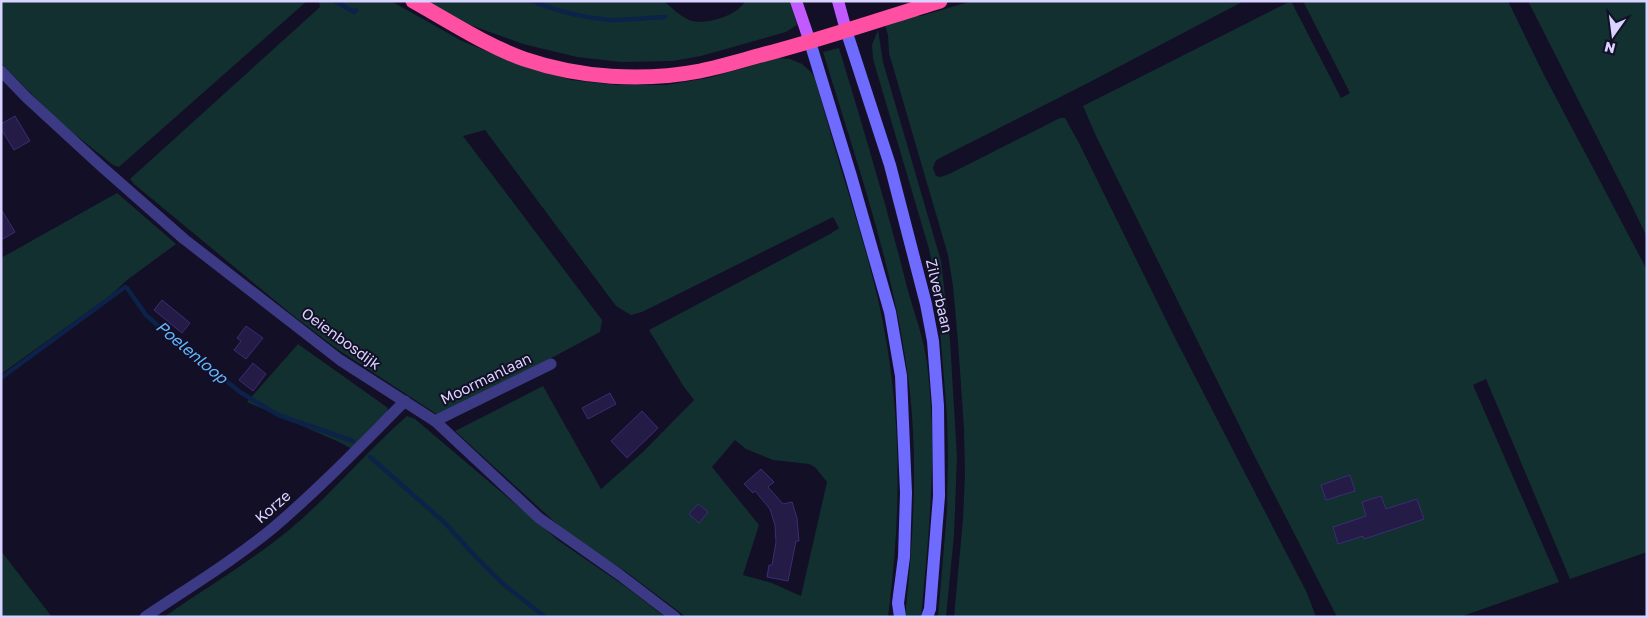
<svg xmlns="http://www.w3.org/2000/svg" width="1648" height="618" font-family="'Golos Text',sans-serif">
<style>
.green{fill:#12302f;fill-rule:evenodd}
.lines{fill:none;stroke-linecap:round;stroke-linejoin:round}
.stream{stroke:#0c2248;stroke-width:4.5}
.building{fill:#241b47;stroke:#3b2d73}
.street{stroke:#3d3a85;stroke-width:11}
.secondary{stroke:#6f6bff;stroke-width:12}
.primary{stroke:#c25bff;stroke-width:12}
.highway{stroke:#ff4fa3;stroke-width:15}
.labels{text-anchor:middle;stroke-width:4;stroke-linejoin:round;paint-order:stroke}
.street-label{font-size:15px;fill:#d9d4ff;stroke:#130f26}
.water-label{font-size:16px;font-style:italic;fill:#62b6ff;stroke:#130f26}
</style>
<rect width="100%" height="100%" fill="#130f26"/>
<g class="green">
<path d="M1,1H307L119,167L113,165L57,120L1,63Z"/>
<path d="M319,1H391L462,41L515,63L571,80L617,85H666L708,78L779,58L790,59L802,64L811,72L815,79C826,118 837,156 849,195C864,245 879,294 887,345C902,439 900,523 888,617H686L625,571L570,536L455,431L543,386L601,489L644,451L694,400L684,387L649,330L830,234L839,228L833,217L642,312L631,315L616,306L485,130L463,136L602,320L600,332L441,417L337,349L290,313L134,184L130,179L320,7ZM735,440L746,449L773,460L809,464L815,467L827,482L801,596L772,583L743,575L759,525L712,467Z"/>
<path d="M426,1H664C672,8 680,16 689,20C704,26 738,16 745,1H791L797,25L786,32L701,56L673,61L621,62L577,57L523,44L462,22Z"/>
<path d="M972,1H1244L1086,84L938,159L935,162L933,168L936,176L940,177L949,174L1060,118H1065L1079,143L1173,334L1307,593L1316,617H954L963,519L965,475L964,429L958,342L953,286L948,255L889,53L888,35L884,22L901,16H921Z"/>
<path d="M1291,1L1341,98L1350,93L1303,1H1508L1544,75L1647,270V552L1570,579L1486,379L1473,385L1559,582L1460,617H1337L1254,455L1096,136L1083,106Z"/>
<path d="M1528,1H1647V237L1631,204Z"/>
<path d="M878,30L883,62L941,261L950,340L957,457L954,535L946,617H938L947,511L948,457L947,415L936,282L929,249L873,59L872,45Z"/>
<path d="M839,48C863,127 887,207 907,287C914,313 924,338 927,364C938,449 929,533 921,617H905C913,542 918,468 910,393C897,276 857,164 823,52Z"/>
<path d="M117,193L176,244L127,280L111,295L1,374V258Z"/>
<path d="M298,344L388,408L387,412L352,449L339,442L247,402Z"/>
<path d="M407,416L415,419L559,541L626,587L665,617H164C206,588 250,562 289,530C331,495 366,452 407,416Z"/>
<path d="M1,551L52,617H1Z"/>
</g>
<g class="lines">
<g class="stream">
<path d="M335,1L354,12L356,10"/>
<path d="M532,1C556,11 585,18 611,20C628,20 647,18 665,17"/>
<path d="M1,378L125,287L127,288L146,315L163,330L240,392L278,415L353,441"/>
<path d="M370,457L444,522L475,556L502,583L545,617"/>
</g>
</g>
<g class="building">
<path d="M15,116L30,141L14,150L1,129V124Z"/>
<path d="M1,209L15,232L1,240Z"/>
<path d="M162,300L190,323L182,333L154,310Z"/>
<path d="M246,326L263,338L246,359L234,350L241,341L237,338Z"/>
<path d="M253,363L266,374L253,391L239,380Z"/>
<path d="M610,393L616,404L588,419L582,408Z"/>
<path d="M642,411L658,428L627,458L611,441Z"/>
<path d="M761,469L774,482L768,487L783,504L792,502L797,518L799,541H796L788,581L767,577L769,565H772L776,542L775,525L770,509L755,491L753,493L744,484Z"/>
<path d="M1350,475L1355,491L1326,500L1321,485Z"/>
<path d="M1381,496L1386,509L1417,499L1424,519L1364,539L1363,536L1338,544L1333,527L1366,516L1362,502Z"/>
<path d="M698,504L708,512L699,523L689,514Z"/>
</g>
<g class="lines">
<g class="street">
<path d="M1,71L27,98L101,166L184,239L340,360L435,421L539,518L620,575L675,617"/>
<path d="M435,421L551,364"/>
<path d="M145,617C188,588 233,561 273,528C320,488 362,444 405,401"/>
</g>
<g class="secondary">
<path d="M846,30L890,165L926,304L933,341L938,406L939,496L930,609L927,617"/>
<path d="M810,42L851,176L890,312L901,376L906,493L904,557L898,603L900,617"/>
</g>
<g class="primary">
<path d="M796,1L810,42"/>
<path d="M838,1L846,30"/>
</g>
<path class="highway" d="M413,1C449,21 485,45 524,59C580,78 642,82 700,71C725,66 749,58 773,52C829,37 885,18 940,1"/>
</g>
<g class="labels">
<g class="street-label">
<text transform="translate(939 296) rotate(77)" y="5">Zilverbaan</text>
<text transform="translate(341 339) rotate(36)" y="5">Oeienbosdijk</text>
<text transform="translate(486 379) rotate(-26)" y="5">Moormanlaan</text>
<text transform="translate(273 507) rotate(-41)" y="5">Korze</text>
</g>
<g class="water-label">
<text transform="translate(192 352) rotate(40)" y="6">Poelenloop</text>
</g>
</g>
<rect width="1648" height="618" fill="none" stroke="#d9d4ff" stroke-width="5"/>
<g transform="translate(1613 35) rotate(194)" stroke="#130f26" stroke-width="4" paint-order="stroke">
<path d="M0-4L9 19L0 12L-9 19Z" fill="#d9d4ff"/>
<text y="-8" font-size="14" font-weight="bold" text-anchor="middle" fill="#d9d4ff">N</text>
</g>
</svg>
